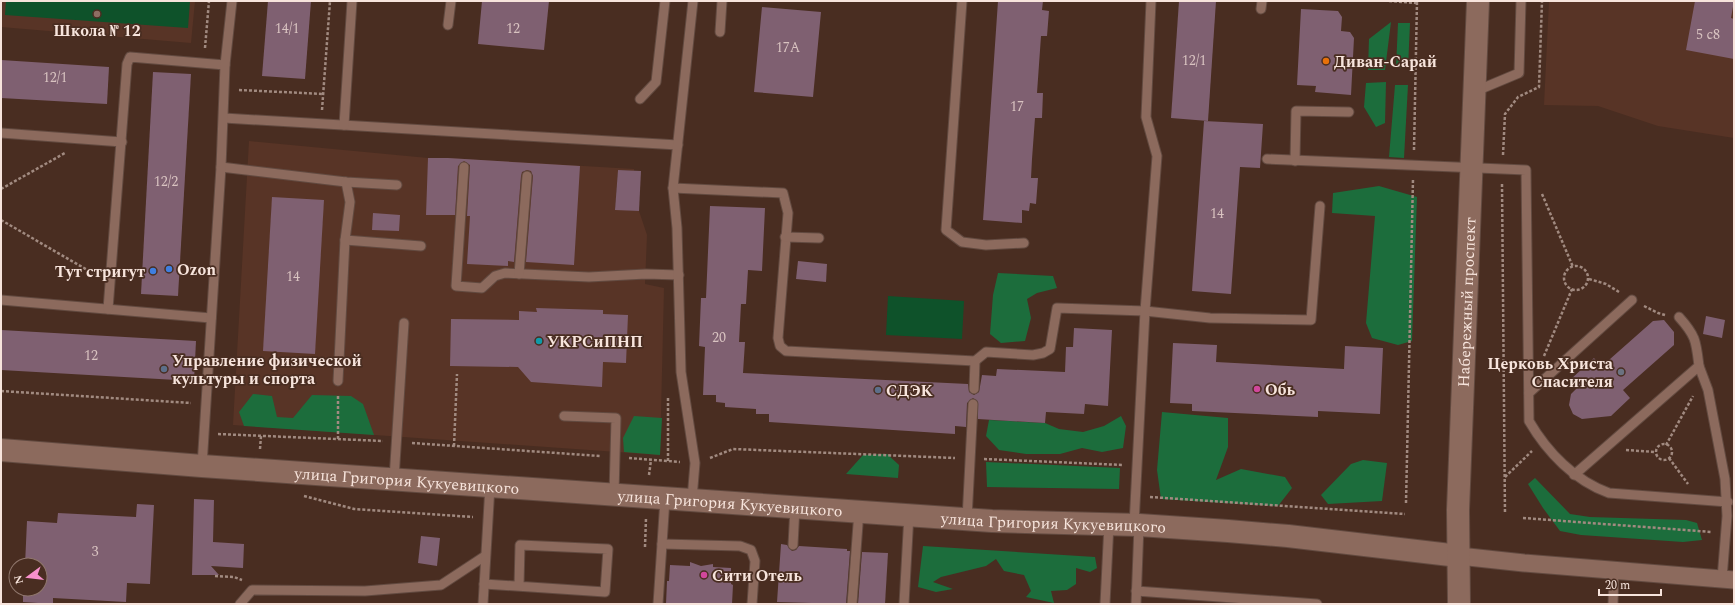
<svg xmlns="http://www.w3.org/2000/svg" width="1735" height="605" font-family="Spectral,serif">
<style>
.built{fill:#583426}
.green{fill:#0e522a}
.forest{fill:#1c6d3c}
.building{fill:#7f6071}
.lines{fill:none;stroke-linecap:round;stroke-linejoin:round}
.lane-casing{stroke:#624a40;stroke-width:11}
.street-casing{stroke:#624a40;stroke-width:19}
.secondary-casing{stroke:#624a40;stroke-width:24}
.path{stroke:#a18a80;stroke-width:2.5;stroke-dasharray:3 2;stroke-linecap:butt}
.lane{stroke:#8c6a5d;stroke-width:9}
.street{stroke:#8c6a5d;stroke-width:17}
.secondary{stroke:#8c6a5d;stroke-width:22}
.education-dot{fill:#8d6e63;stroke:#492d21;stroke-width:1.5}
.food-dot{fill:#e8710a;stroke:#492d21;stroke-width:1.5}
.shop-dot{fill:#3f7fe0;stroke:#492d21;stroke-width:1.5}
.culture-dot{fill:#0f9aa8;stroke:#492d21;stroke-width:1.5}
.service-dot{fill:#5c6f8a;stroke:#492d21;stroke-width:1.5}
.worship-dot{fill:#6b7280;stroke:#492d21;stroke-width:1.5}
.hotel-dot{fill:#d1479c;stroke:#492d21;stroke-width:1.5}
.labels{text-anchor:middle;stroke-width:3.5;stroke-linejoin:round;paint-order:stroke}
.number-label{font-size:14px;fill:#d9c3c1}
.poi-label{font-size:16px;font-weight:bold;fill:#f7e4dc;stroke:#492d21;text-anchor:start}
.street-label{font-size:16px;fill:#f7e4dc;stroke:#492d21}
</style>
<rect width="100%" height="100%" fill="#492d21"/>
<g class="built">
<path d="M1,1H195L191,43L1,27Z"/>
<path d="M1549,1H1734V138L1658,126L1598,106L1544,105Z"/>
<path d="M249,141L428,158H447L634,169V171L618,170L615,209L639,211L647,235L645,284L664,288L660,455L233,425Z"/>
</g>
<g class="green">
<path d="M6,1H190L188,28L5,15Z"/>
<path d="M888,296L964,301L962,339L886,335Z"/>
</g>
<g class="forest">
<path d="M1391,22L1385,70H1368L1369,39Z"/>
<path d="M1398,23H1410L1408,68H1396Z"/>
<path d="M1386,82L1385,123L1376,127L1364,107L1366,83Z"/>
<path d="M1395,85H1408L1404,158L1389,157Z"/>
<path d="M1379,186L1417,197L1412,341L1398,345L1372,338L1366,323L1375,216L1332,213L1333,193Z"/>
<path d="M998,273L1053,276L1057,288L1037,293L1027,299L1031,318L1025,341L1001,343L990,334L993,295Z"/>
<path d="M253,394L272,396L277,417L293,418L312,395L351,396L363,404L374,435L244,426L239,412Z"/>
<path d="M1162,412L1228,418V447L1216,480L1241,469L1285,477L1292,488L1278,506L1161,499L1157,470Z"/>
<path d="M634,416L662,418L660,455L624,452L623,438Z"/>
<path d="M1121,416L1126,426L1123,448L1102,452L1082,448L1060,454H1026L999,450L986,436L989,420L1045,423L1059,429L1083,432L1104,426Z"/>
<path d="M887,454L899,465L898,478L846,474L863,455Z"/>
<path d="M1363,460L1387,463L1382,501L1328,504L1321,495L1351,464Z"/>
<path d="M986,462L1120,468L1119,489L987,487Z"/>
<path d="M1535,478L1570,514L1590,517L1686,520L1697,523L1702,540L1683,542L1581,535L1560,531L1543,508L1528,484Z"/>
<path d="M923,546L1095,557L1097,568L1090,572L1076,568V584L1067,590L1051,591L1054,603L1026,597L1031,591L1024,575L1004,571L996,559L986,566L941,577L933,582L953,589L936,592L918,587Z"/>
</g>
<g class="building">
<path d="M268,1H311L305,79L262,76Z"/>
<path d="M482,1H549L544,50L478,44Z"/>
<path d="M998,1H1043L1042,10L1049,11L1047,36H1041L1037,93H1043L1042,118H1035L1032,159L1031,178H1038L1036,204L1030,203L1029,211L1022,210V223L983,220Z"/>
<path d="M1179,1H1216L1208,121L1171,118Z"/>
<path d="M1695,1H1734L1731,18L1734,19V59L1686,50Z"/>
<path d="M762,7L821,12L813,97L754,92Z"/>
<path d="M1301,9L1338,11L1342,17L1341,31L1350,32L1354,38L1351,95L1315,92L1316,86L1297,85Z"/>
<path d="M1,60L109,67L107,104L1,98Z"/>
<path d="M153,72L191,74L178,296L141,294Z"/>
<path d="M1204,121L1263,124L1260,168L1240,167L1231,294L1192,291Z"/>
<path d="M428,158H448L580,166L574,265L526,262L533,176L531,171L527,170L522,172L521,176L514,262L508,261V266L467,264L470,216H467L470,165L464,161L458,166L455,215H426Z"/>
<path d="M618,170L641,171L639,211L615,210Z"/>
<path d="M272,197L324,200L315,354L263,351Z"/>
<path d="M710,206L765,208L762,271L748,270L746,304H741L739,342H745L743,373L968,384L969,392L974,395L979,392L982,375L996,376L997,369L1065,372L1066,347H1073L1074,328L1112,330L1108,406L1085,404L1084,414L1046,412L1045,423L978,419V402L973,398L967,403L966,427L955,426V434L769,422V414H756V409L725,407V403L716,402V395H703L705,347L699,346L701,298H706Z"/>
<path d="M373,213L400,215L399,231L372,230Z"/>
<path d="M798,261L827,264L826,282L796,279Z"/>
<path d="M536,308L603,310V314L628,315L626,363L603,362L602,387L531,382L518,367L450,366L451,319L519,320V311L537,312Z"/>
<path d="M1706,316L1725,320L1722,338L1703,334Z"/>
<path d="M1664,320L1674,332V345L1623,390L1630,398L1611,416L1582,419L1573,414L1569,405L1571,394L1578,387L1571,379L1594,358L1601,367L1653,321Z"/>
<path d="M1,330L196,341L194,381L1,370Z"/>
<path d="M1173,343L1217,345L1216,362L1344,369L1345,346L1383,348L1380,414L1318,411V417L1192,411V404L1170,403Z"/>
<path d="M194,499L214,500L213,542L244,544L243,568L211,566L219,575H192Z"/>
<path d="M137,504L154,505L150,584L127,583L126,602L53,598V604L23,602V589H40V565H25L27,521L57,523L58,513L136,517Z"/>
<path d="M421,536L440,538L437,566L418,563Z"/>
<path d="M781,544L787,545L792,551L796,550L799,546L847,549V551H850L846,604L777,602Z"/>
<path d="M862,552L888,553L885,604H858Z"/>
<path d="M690,562L701,566L713,564V567L731,568V584L733,585L732,604H666L667,581H669L670,565L690,566Z"/>
</g>
<g class="lines">
<g class="lane-casing">
<g id="lane">
<path d="M962,1L946,230L962,242L986,245L1024,243"/>
<path d="M1261,9L1262,1"/>
<path d="M448,25L451,1"/>
<path d="M720,32L722,1"/>
<path d="M1476,91L1519,73L1521,1"/>
<path d="M640,99L656,82L665,1"/>
<path d="M224,118L678,145"/>
<path d="M344,125L352,1"/>
<path d="M1,133L122,142"/>
<path d="M1267,159L1526,170L1529,421C1547,452 1575,481 1609,493L1728,502"/>
<path d="M1295,161L1296,111L1349,112"/>
<path d="M221,167L346,182L397,185"/>
<path d="M464,167L456,286L482,288L495,276L505,273L589,277L646,274L679,275"/>
<path d="M673,188L783,193L788,213L778,338L780,346L786,351L975,361L986,352L1033,355L1043,353L1050,349L1057,308L1145,311L1210,318L1311,320L1320,206"/>
<path d="M785,237L819,238"/>
<path d="M345,240L421,246"/>
<path d="M519,274L527,176"/>
<path d="M1,300L211,318"/>
<path d="M108,309L127,64L130,57L225,65"/>
<path d="M1699,366L1708,390L1725,479L1727,516L1722,579"/>
<path d="M338,381L345,240L350,202L346,182"/>
<path d="M974,389L975,361"/>
<path d="M1529,393L1632,300"/>
<path d="M564,416L616,418L614,494"/>
<path d="M202,466L221,167L225,65L232,1"/>
<path d="M1574,475L1699,366C1696,341 1696,336 1679,317"/>
<path d="M394,479L404,323"/>
<path d="M692,499L695,463L681,372L677,228L673,188L693,1"/>
<path d="M967,519L973,404"/>
<path d="M1134,525L1145,311L1157,156L1146,117L1151,1"/>
<path d="M662,544L740,546L751,550L755,561L752,604"/>
<path d="M793,545L795,507"/>
<path d="M484,584L605,592L608,549L520,545L519,586"/>
<path d="M1136,591L1317,604"/>
<path d="M240,604L252,590L365,591L441,585L485,556"/>
<path d="M483,604L490,486"/>
<path d="M658,604L665,499"/>
<path d="M852,604L859,511"/>
<path d="M904,604L909,514"/>
<path d="M1105,604L1109,524"/>
<path d="M1136,604L1139,525"/>
<path d="M1613,604L1614,570"/>
</g>
</g>
<g class="street-casing">
<path id="street" d="M1459,556L1524,563L1734,580"/>
</g>
<g class="secondary-casing">
<g id="secondary">
<path id="s1" d="M1,450L202,466L992,521L1139,525L1228,531L1288,536L1459,556"/>
<path id="s2" d="M1459,604L1458,510L1478,1"/>
</g>
</g>
<g class="path">
<path d="M1389,1L1417,3"/>
<path d="M205,48L209,1"/>
<path d="M239,90L324,94"/>
<path d="M322,110L330,1"/>
<path d="M1414,150L1417,1"/>
<path d="M1503,155L1505,114L1518,97L1539,87L1542,1"/>
<path d="M1502,184L1505,514"/>
<path d="M1,189L65,153"/>
<path d="M1542,194L1573,267"/>
<path d="M1,220L96,275"/>
<circle cx="1576" cy="278" r="12"/>
<path d="M1589,279L1606,284L1619,292"/>
<path d="M1644,306L1658,313L1665,315"/>
<path d="M1544,356L1572,289"/>
<path d="M1,391L191,403"/>
<path d="M218,434L383,441"/>
<path d="M338,439V395"/>
<path d="M412,443L600,456"/>
<circle cx="1664" cy="452" r="8"/>
<path d="M1666,445L1693,396"/>
<path d="M454,446L457,374"/>
<path d="M260,449L261,436"/>
<path d="M1626,450L1655,452"/>
<path d="M629,458L680,462"/>
<path d="M710,458L733,449L955,458"/>
<path d="M1669,458L1688,484"/>
<path d="M984,459L1123,465"/>
<path d="M668,461V398"/>
<path d="M649,475L651,460"/>
<path d="M1505,477L1532,451"/>
<path d="M304,496L354,509L473,517"/>
<path d="M1150,497L1405,514"/>
<path d="M1406,503L1413,179"/>
<path d="M1523,518L1712,532"/>
<path d="M645,547L646,518"/>
<path d="M215,576L234,577L242,580"/>
</g>
<use href="#lane" class="lane"/>
<use href="#street" class="street"/>
<use href="#secondary" class="secondary"/>
</g>
<circle class="education-dot" cx="97" cy="14" r="4"/>
<circle class="food-dot" cx="1326" cy="61" r="4"/>
<g class="shop-dot">
<circle cx="169" cy="269" r="4"/>
<circle cx="153" cy="271" r="4"/>
</g>
<circle class="culture-dot" cx="539" cy="341" r="4"/>
<g class="service-dot">
<circle cx="164" cy="369" r="4"/>
<circle cx="878" cy="390" r="4"/>
</g>
<circle class="worship-dot" cx="1621" cy="372" r="4"/>
<g class="hotel-dot">
<circle cx="1257" cy="389" r="4"/>
<circle cx="704" cy="575" r="4"/>
</g>
<g class="labels">
<g class="number-label">
<text x="287" y="33">14/1</text>
<text x="513" y="33">12</text>
<text x="1708" y="39">5 с8</text>
<text x="788" y="52">17А</text>
<text x="1194" y="65">12/1</text>
<text x="55" y="82">12/1</text>
<text x="1017" y="111">17</text>
<text x="166" y="186">12/2</text>
<text x="1217" y="218">14</text>
<text x="293" y="281">14</text>
<text x="719" y="342">20</text>
<text x="91" y="360">12</text>
<text x="95" y="556">3</text>
</g>
<g class="poi-label">
<text x="97" y="36" text-anchor="middle">Школа № 12</text>
<text x="1334" y="67">Диван-Сарай</text>
<text x="177" y="275">Ozon</text>
<text x="145" y="277" text-anchor="end">Тут стригут</text>
<text x="547" y="347">УКРСиПНП</text>
<text x="172" y="366">Управление физической<tspan x="172" dy="18">культуры и спорта</tspan></text>
<text x="1613" y="369" text-anchor="end">Церковь Христа<tspan x="1613" dy="18">Спасителя</tspan></text>
<text x="1265" y="395">Обь</text>
<text x="886" y="396">СДЭК</text>
<text x="712" y="581">Сити Отель</text>
</g>
<g class="street-label">
<text dy="6" stroke="none"><textPath href="#s2" startOffset="302">Набережный проспект</textPath></text>
<text dy="6" stroke="none"><textPath href="#s1" startOffset="407">улица Григория Кукуевицкого</textPath></text>
<text dy="6" stroke="none"><textPath href="#s1" startOffset="731">улица Григория Кукуевицкого</textPath></text>
<text dy="6" stroke="none"><textPath href="#s1" startOffset="1055">улица Григория Кукуевицкого</textPath></text>
</g>
</g>
<rect width="1735" height="605" fill="none" stroke="#f7e4dc" stroke-width="4"/>
<g transform="translate(28 577) rotate(255)"><circle r="19" fill="#492d21" stroke="#8f766c"/>
<path d="M0-3L7 15L0 10L-7 15Z" fill="#f890cc"/>
<text y="-6" font-size="11" font-weight="bold" text-anchor="middle" fill="#f7e4dc">N</text>
</g>
<path d="M1599 589v6h62v-6" fill="none" stroke="#f7e4dc" stroke-width="2"/>
<text x="1605" y="589" font-size="12" fill="#f7e4dc" stroke="#492d21" stroke-width="3" paint-order="stroke">20 m</text>
</svg>
